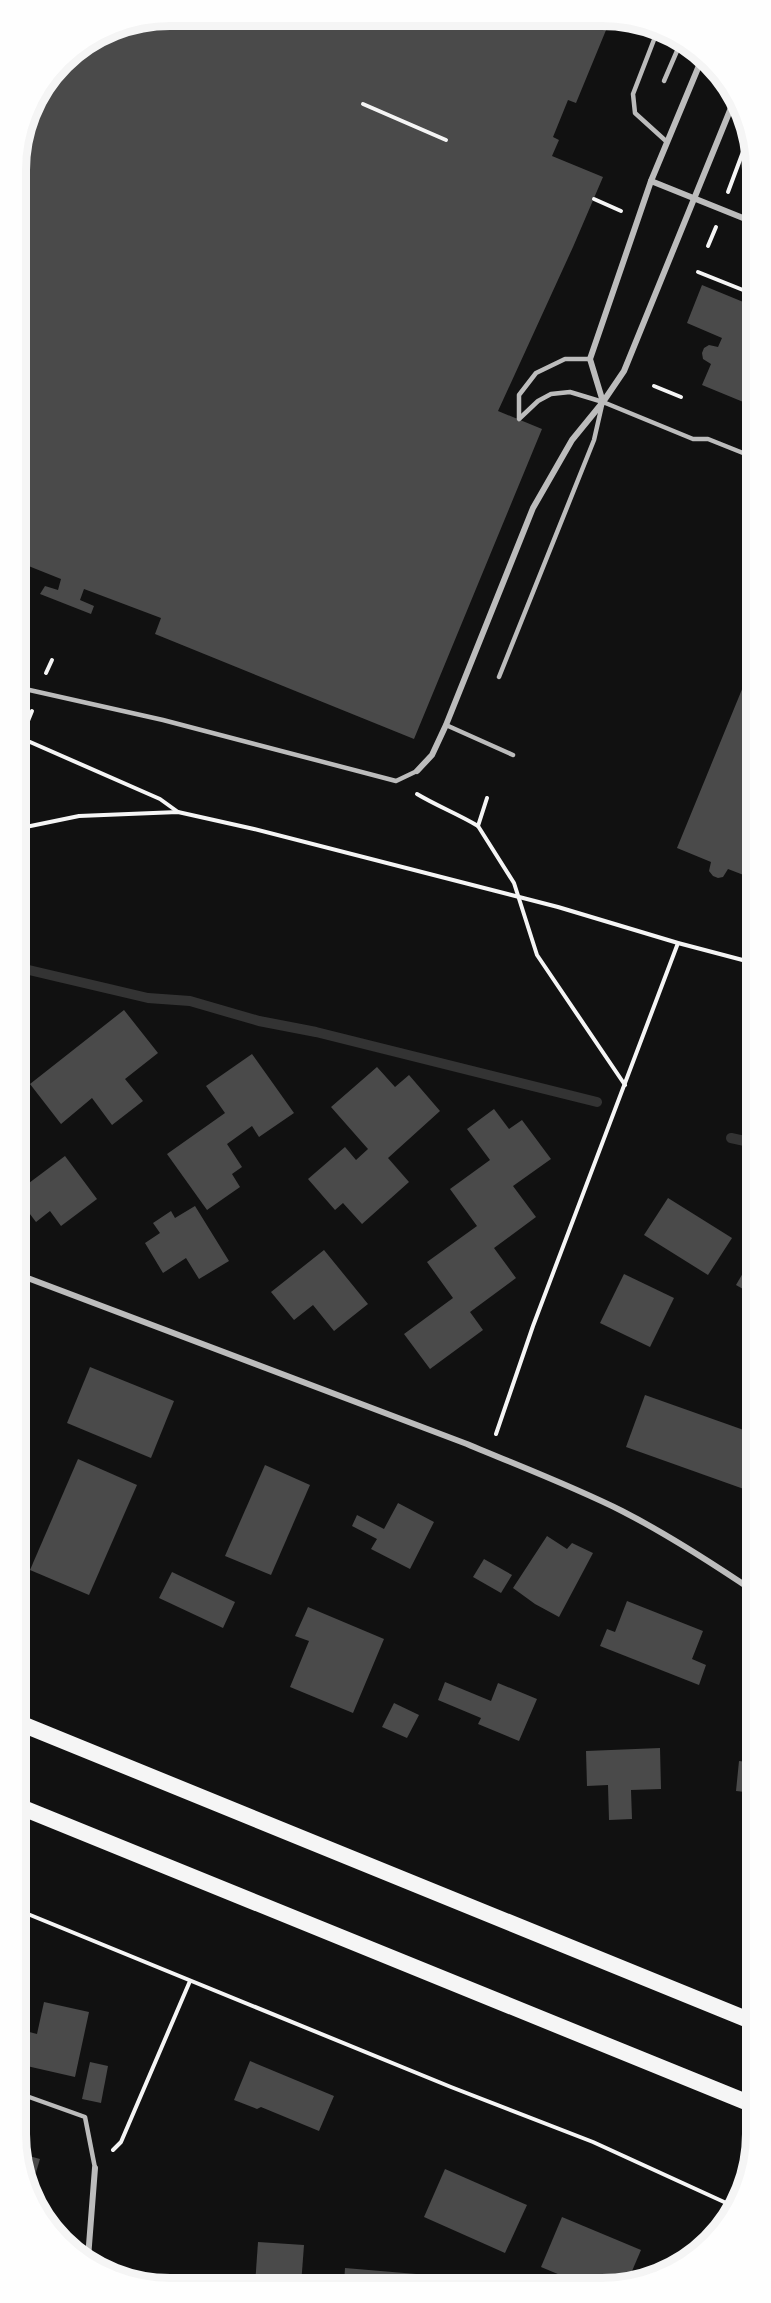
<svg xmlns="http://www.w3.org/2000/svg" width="771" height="2303" font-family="Raleway,sans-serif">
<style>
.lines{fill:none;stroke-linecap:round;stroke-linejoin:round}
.stream{stroke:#333;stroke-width:10}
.building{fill:#4a4a4a}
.path{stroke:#f5f5f5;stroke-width:4}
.service{stroke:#bcbcbc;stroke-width:4.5}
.minor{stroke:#bcbcbc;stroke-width:6}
.trunk{stroke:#f5f5f5;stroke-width:16}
.rim{fill:none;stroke:#f5f5f5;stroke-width:8}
</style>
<rect width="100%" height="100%" fill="#111"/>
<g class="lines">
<g class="stream">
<path d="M16,967L148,998L190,1001L259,1021L316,1032L597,1102"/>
<path d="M731,1138L754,1143"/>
</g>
</g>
<g class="building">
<path d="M170,15L611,18L576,103L568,100L553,137L559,140L552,156L603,177L573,247L498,411L542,429L414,739L155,634L161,618L84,589L80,600L94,606L91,614L40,594L45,586L58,590L61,579L16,561L15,159L31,101L67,54L111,27Z"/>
<path d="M702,285L753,306V406L702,385L711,364L703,359L702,353L704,348L709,345L718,347L722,338L687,323Z"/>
<path d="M754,660V879L728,869L723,877L718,878L713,876L709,871L711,862L677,848Z"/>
<path d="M124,1010L158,1053L125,1079L143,1101L112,1125L92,1098L61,1124L30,1084Z"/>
<path d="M252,1054L294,1113L259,1137L252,1126L227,1144L242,1167L232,1174L240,1187L207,1210L167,1154L225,1113L206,1086Z"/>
<path d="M377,1067L395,1087L409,1075L440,1111L388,1158L409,1182L362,1224L343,1203L335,1210L308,1179L345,1147L356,1160L368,1149L331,1107Z"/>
<path d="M494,1109L509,1129L522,1120L551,1159L513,1186L536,1217L494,1248L516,1278L470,1312L483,1330L430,1369L404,1334L453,1298L427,1262L477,1226L450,1189L490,1160L467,1129Z"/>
<path d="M65,1156L97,1199L61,1226L50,1211L36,1222L17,1197V1192Z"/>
<path d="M668,1198L732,1238L708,1275L644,1235Z"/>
<path d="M195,1206L229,1261L199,1279L186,1258L163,1273L145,1243L160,1233L153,1223L171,1211L175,1218Z"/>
<path d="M324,1250L368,1304L334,1331L313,1305L294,1320L271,1292Z"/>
<path d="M754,1254L755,1296L736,1285Z"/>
<path d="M624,1274L674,1298L650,1347L600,1323Z"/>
<path d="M90,1367L174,1401L151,1458L67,1423Z"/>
<path d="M645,1395L755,1434V1493L626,1447Z"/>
<path d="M78,1459L137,1485L89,1595L30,1570Z"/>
<path d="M265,1465L310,1485L271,1575L225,1556Z"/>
<path d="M398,1503L434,1522L410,1569L371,1549L377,1539L352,1526L357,1515L384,1529Z"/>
<path d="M547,1536L567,1549L572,1543L593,1553L559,1617L535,1604L513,1588Z"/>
<path d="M484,1559L512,1575L501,1593L473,1577Z"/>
<path d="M172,1572L235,1602L223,1628L159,1598Z"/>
<path d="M627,1601L703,1631L692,1659L706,1665L699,1685L600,1646L607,1629L615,1632Z"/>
<path d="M308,1607L384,1639L353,1713L290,1687L309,1641L295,1636Z"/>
<path d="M445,1682L491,1701L498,1683L537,1699L519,1741L478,1724L481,1718L438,1700Z"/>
<path d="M394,1703L419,1715L407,1738L382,1727Z"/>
<path d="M660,1748L661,1789L631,1790L632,1819L609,1820L608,1785L587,1786L586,1751Z"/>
<path d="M739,1761L755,1763V1793L736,1791Z"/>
<path d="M44,2002L89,2012L75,2077L18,2064V2029L37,2034Z"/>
<path d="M250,2061L334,2096L319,2131L261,2107L257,2109L234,2100Z"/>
<path d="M90,2062L108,2066L101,2103L82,2099Z"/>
<path d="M18,2153L40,2159L31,2189L18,2164Z"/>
<path d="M445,2169L527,2205L505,2253L424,2217Z"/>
<path d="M562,2217L641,2250L626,2285H584L541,2267Z"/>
<path d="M258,2242L304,2245L301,2285H255Z"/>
<path d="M345,2268L428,2275L427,2285H344Z"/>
<path d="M151,2276L197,2280L196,2285H150Z"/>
</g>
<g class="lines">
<g class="path">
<path d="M363,104L446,140"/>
<path d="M728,192L750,133"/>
<path d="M594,199L621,211"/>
<path d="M708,246L716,227"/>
<path d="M698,272L753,294"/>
<path d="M654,386L681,397"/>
<path d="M46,673L52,660"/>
<path d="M21,738L160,799L178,812"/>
<path d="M16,741L21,738L32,711"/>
<path d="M417,794C437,806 458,814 478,826"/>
<path d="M487,798L478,826L514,883L537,955L625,1085"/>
<path d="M16,829L79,816L178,812L254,829L558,907L678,943L754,963"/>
<path d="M496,1434L533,1326L678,943"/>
<path d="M18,1910L451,2087L593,2142L735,2207"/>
<path d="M113,2150L121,2142L190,1981"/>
</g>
<g class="service">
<path d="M657,32L633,94L635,113L667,142"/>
<path d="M664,81L680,44"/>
<path d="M519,418V395L536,373L565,359H590"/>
<path d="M519,419L538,401L551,394L570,392L603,402L693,439H708L753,457"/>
<path d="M499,677L594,440L602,405"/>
<path d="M16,687L163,720L396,781L417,771"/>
<path d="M446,725L513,755"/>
<path d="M18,2093L85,2117L95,2168"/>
</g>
<g class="minor">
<path d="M651,181L753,222"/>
<path d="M603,402L590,359L651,181L703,56"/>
<path d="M417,771L432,755L446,725L533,508L572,440L603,402L624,371L733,103"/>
<path d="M17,1274L467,1444C519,1466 572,1486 622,1511C669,1535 712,1563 755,1592"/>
<path d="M88,2258L95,2168"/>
</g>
<g class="trunk">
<path d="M17,1722L756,2023"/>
<path d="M18,1806L756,2106"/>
</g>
</g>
<path d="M0 0H771V2303H0ZM170 26H602A144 144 0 0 1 746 170V2134A144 144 0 0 1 602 2278H170A144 144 0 0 1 26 2134V170A144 144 0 0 1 170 26Z" fill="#fefefe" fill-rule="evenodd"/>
<path class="rim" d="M170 26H602A144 144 0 0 1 746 170V2134A144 144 0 0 1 602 2278H170A144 144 0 0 1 26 2134V170A144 144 0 0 1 170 26Z"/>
</svg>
